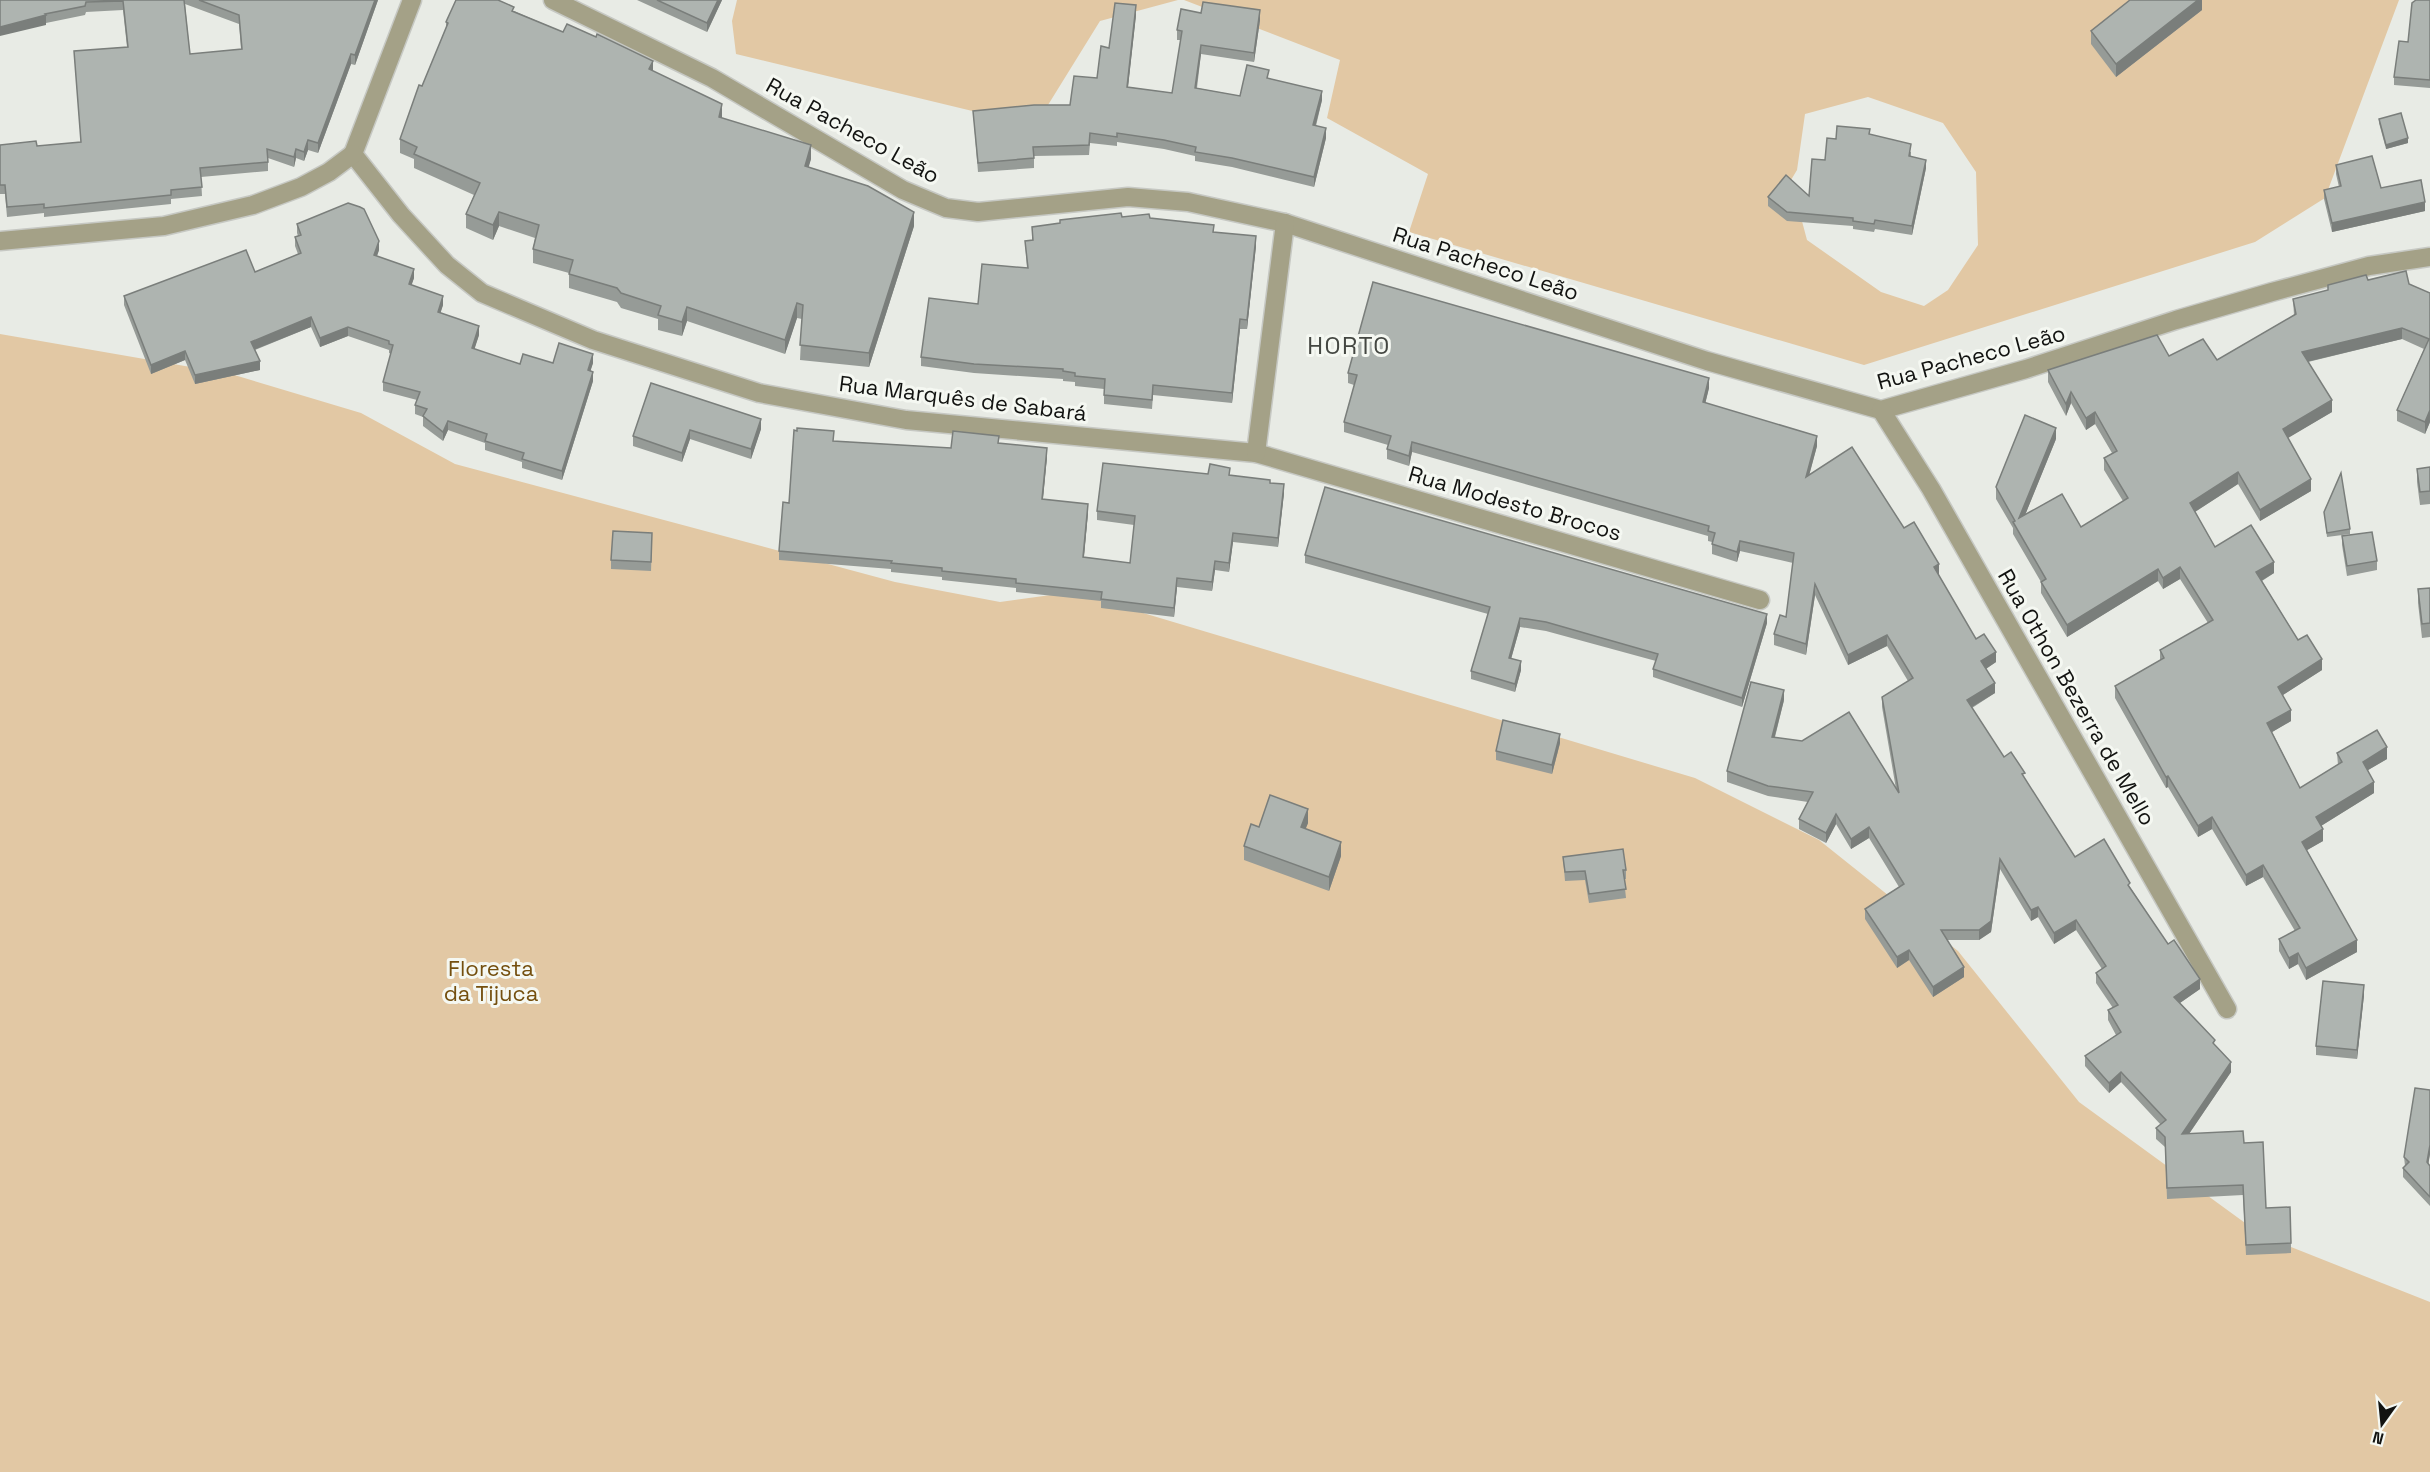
<svg xmlns="http://www.w3.org/2000/svg" width="2430" height="1472" font-family="'Space Grotesk',sans-serif">
<style>
.green{fill:#e2c8a4;fill-rule:evenodd}
.lines{fill:none;stroke-linecap:round;stroke-linejoin:round}
.street-casing{stroke:#c6c8c3;stroke-width:21}
.street{stroke:#a4a187;stroke-width:18}
.wall{fill:#969b97;fill-rule:evenodd}
.shaded-wall{fill:#7a7e7b}
.building{fill:#aeb4b0;stroke:#7a7e7b;stroke-width:1.5}
.labels{text-anchor:middle;stroke-width:6;stroke-linejoin:round;paint-order:stroke}
.street-label{font-size:22px;fill:#121311;stroke:#f5f8f2}
.park-label{font-size:22px;fill:#744f0e;stroke:#f5f8f2}
.neighbourhood-label{font-size:24px;letter-spacing:1.5px;fill:#444742;stroke:#f5f8f2}
</style>
<rect width="100%" height="100%" fill="#e8ebe5"/>
<g class="green">
<path d="M737,0H1178L1100,21L1035,126L736,54L732,21Z"/>
<path d="M1184,0H2399L2325,198L2255,242L1864,365L1409,232L1428,174L1327,118L1340,60ZM1868,97L1943,123L1976,172L1978,245L1948,290L1924,306L1881,292L1807,240L1791,180L1797,170L1805,114Z"/>
<path d="M0,334L231,374L361,413L455,464L895,582L1000,602L1073,592L1695,778L1819,840L1958,951L2079,1102L2263,1236L2430,1302V1472H0Z"/>
</g>
<g class="lines">
<g class="street-casing">
<g id="street">
<path d="M553,0L712,78L903,190L946,208L978,212L1128,197L1188,202L1285,223L1707,361L1881,410L2026,369L2176,320L2272,292L2369,266L2430,257"/>
<path d="M353,154L401,215L447,265L482,293L593,340L759,393L906,420L1256,453L1760,600"/>
<path d="M353,154L412,0"/>
<path d="M0,241L164,226L253,205L301,187L329,172L353,154"/>
<path d="M1881,410L1931,489L2227,1009"/>
<path d="M1256,453L1285,223"/>
</g>
</g>
<use href="#street" class="street"/>
</g>
<g class="wall">
<path d="M0,0H378L355,65L351,64L318,153L308,150L304,161L296,158L294,167L268,158V171L201,177L202,196L171,199V204L44,217V213L7,217L5,194H0V145L37,146L81,142L74,51L127,47L123,10L86,12L85,15L46,23V25ZM185,4L239,24L241,49L190,54Z"/>
<path d="M637,0H722L707,32Z"/>
<path d="M2202,0V10L2116,77L2091,44V31Z"/>
<path d="M2430,0V88L2394,85V77L2408,42Z"/>
<path d="M514,11L653,71L722,118L811,159L808,167L914,226L869,367L800,360L802,319L797,318L785,354L687,321L682,336L658,330V319L621,308L617,302L569,288V273L533,263V249L535,238L499,226L493,240L466,228V214L474,195L414,168V159L400,153V139L446,28V22Z"/>
<path d="M1201,13L1260,20L1254,62L1201,54L1197,88L1240,96L1269,78L1322,100L1316,126L1326,138L1314,187L1232,167L1195,161V156L1164,149L1117,142V146L1090,143L1089,155L1034,156V168L978,172L973,111L1070,105L1097,78L1109,48L1136,15L1128,87L1172,93L1181,40H1177V30Z"/>
<path d="M2379,119L2408,143L2386,149L2379,123Z"/>
<path d="M1870,134L1911,152V156L1926,168L1912,235L1875,229L1874,232L1853,229V226L1787,221L1768,206V197L1809,196L1825,160L1836,139Z"/>
<path d="M2336,165L2381,188L2425,211L2332,232L2324,199V190L2339,187L2336,174Z"/>
<path d="M1122,217L1150,218L1214,232L1256,246L1247,329H1240L1232,403L1153,395L1152,409L1104,404V389L1075,386V382L1063,381V379L974,373L921,366V357L978,304L1027,268L1025,241L1032,240V227L1060,224V220Z"/>
<path d="M297,224L379,250L377,256L414,278L411,285L443,305L440,313L479,335L474,349L520,364L593,363L590,371L593,381L562,480L522,468V462L485,450V443L448,430L443,441L423,426V417L415,414V405L417,400L383,391V382L391,354L389,353V350L348,336L320,347L311,327L255,350L260,370L195,384L185,360L151,374L124,305V296L255,272L298,254L295,246V237L298,236L297,233Z"/>
<path d="M2368,280L2409,284L2430,293V422L2425,434L2397,421V410L2424,349L2402,339L2308,362L2332,412L2287,438L2311,491L2260,521L2238,484L2195,512L2215,547L2274,573L2262,581L2298,640L2322,670L2283,695L2291,721L2272,732L2300,788L2338,765L2337,753L2387,759L2368,770L2374,793L2321,826L2323,841L2307,850L2357,952L2306,980L2298,964L2289,969L2279,951V939L2295,931L2263,877L2246,886L2212,829L2198,837L2168,787L2166,788L2115,698V686L2160,660V650L2208,623L2180,579L2163,589L2158,581L2067,637L2041,593V582L2013,534V528L1996,499V487L2056,439L2025,515L2081,527L2123,501L2104,470V458L2112,453L2095,424L2086,430L2071,403L2066,416L2048,382V370L2169,356L2217,360L2294,315L2293,299L2328,290V285Z"/>
<path d="M1348,373L1709,388L1705,403L1817,446L1809,475L1904,528L1939,574L1938,575L1976,639L1996,662L1986,669L1995,693L1972,708L2004,757L2025,780L2075,857L2130,887L2168,944L2200,989L2180,1003L2215,1046L2231,1072L2189,1134L2244,1143L2266,1208L2291,1243V1253L2246,1255L2243,1195L2167,1199L2165,1147L2156,1139V1128L2161,1125L2121,1082L2109,1093L2085,1066V1056L2116,1035L2108,1020V1010L2113,1008L2096,983V973L2102,969L2076,930L2054,944L2038,917L2031,921L2000,869L1991,932L1979,940H1947L1964,977L1933,997L1909,960L1897,968L1865,919V909L1899,887L1869,838L1851,849L1836,824L1826,843L1799,829V819L1808,802L1768,796L1727,782V771L1784,700L1775,737L1896,789L1882,707V697L1908,681L1887,646L1848,665L1815,595L1806,655L1774,645V634L1786,617L1793,563L1740,551L1737,562L1712,554V542L1708,541V536L1412,452L1409,466L1387,459V449L1388,445L1344,432V422L1354,385L1348,383Z"/>
<path d="M651,383L761,429L751,459L690,439L682,462L633,446V436Z"/>
<path d="M834,441L951,448L999,443L1047,457L1043,499L1088,513L1084,557L1130,563L1134,525L1097,520V511L1208,474L1230,475L1270,483L1284,493L1278,547L1233,542L1229,572L1215,570L1212,591L1177,587L1174,617L1101,608V601L1016,592V588L942,580V577L891,572V569L779,560V551Z"/>
<path d="M2430,467V504L2420,505L2417,482V469Z"/>
<path d="M2324,512L2350,529V534L2327,537Z"/>
<path d="M2342,536L2377,561V570L2347,576L2342,545Z"/>
<path d="M652,542L651,571L611,569V560Z"/>
<path d="M1305,555L1767,623L1742,707L1653,677V669L1656,661L1546,631L1520,627L1511,659L1521,670L1515,692L1471,679V671L1488,614L1305,563Z"/>
<path d="M2430,588V637L2422,638L2418,603V589Z"/>
<path d="M1560,743L1552,774L1496,760V751Z"/>
<path d="M1308,823L1305,829L1341,856L1329,891L1244,860V846L1259,827Z"/>
<path d="M1563,857L1626,870V879H1624L1626,898L1589,903L1585,880L1565,881Z"/>
<path d="M2364,995L2357,1059L2316,1055V1046Z"/>
<path d="M2430,1090V1154L2428,1164L2430,1166V1206L2403,1177V1168L2405,1166L2404,1157Z"/>
</g>
<g class="shaded-wall">
<path d="M375,0H378L355,65V55Z"/>
<path d="M718,0H722L707,32V23Z"/>
<path d="M2198,0H2202V10L2116,77V64Z"/>
<path d="M1136,5V15L1127,96V87Z"/>
<path d="M1260,10V20L1254,62V53Z"/>
<path d="M46,15V25L0,36V27Z"/>
<path d="M1201,45V54L1195,97V88Z"/>
<path d="M351,54V64L318,153V143Z"/>
<path d="M653,61V75L649,69Z"/>
<path d="M1322,91V100L1313,135V125Z"/>
<path d="M722,104V119L719,117Z"/>
<path d="M1326,128V138L1314,187V177Z"/>
<path d="M2408,138V143L2386,149V145Z"/>
<path d="M308,140V150L304,161V152Z"/>
<path d="M811,145V159L805,180V166Z"/>
<path d="M296,149V158L294,167V157Z"/>
<path d="M1926,160V168L1912,235V226Z"/>
<path d="M2425,202V211L2332,232V223Z"/>
<path d="M499,212V226L493,240V225Z"/>
<path d="M914,212V226L869,367V353Z"/>
<path d="M1256,236V246L1247,329V320Z"/>
<path d="M379,241V250L374,264V255Z"/>
<path d="M414,269V278L409,293V284Z"/>
<path d="M443,296V305L438,321V312Z"/>
<path d="M797,303V318L785,354V340Z"/>
<path d="M687,307V321L682,336V322Z"/>
<path d="M311,317V327L251,351V342Z"/>
<path d="M1240,319V329L1232,403V393Z"/>
<path d="M479,326V335L472,357V348Z"/>
<path d="M348,327V336L320,347V338Z"/>
<path d="M2402,328V339L2302,363V352Z"/>
<path d="M185,351V360L151,374V365Z"/>
<path d="M593,354V363L588,379V370Z"/>
<path d="M260,361V370L195,384V375Z"/>
<path d="M593,372V381L562,480V471Z"/>
<path d="M1709,378V388L1703,413V402Z"/>
<path d="M2071,392V403L2066,416V404Z"/>
<path d="M2332,400V412L2283,441V429Z"/>
<path d="M2430,410V422L2425,434V422Z"/>
<path d="M2095,412V424L2086,430V418Z"/>
<path d="M761,419V429L751,459V449Z"/>
<path d="M448,421V430L443,441V432Z"/>
<path d="M2056,428V439L2019,530V518Z"/>
<path d="M690,430V439L682,462V453Z"/>
<path d="M1817,436V446L1806,487V477Z"/>
<path d="M1412,442V452L1409,466V456Z"/>
<path d="M1047,448V457L1042,508V499Z"/>
<path d="M2238,472V484L2190,515V503Z"/>
<path d="M2311,479V491L2260,521V510Z"/>
<path d="M1284,484V493L1278,547V538Z"/>
<path d="M1088,504V513L1083,566V557Z"/>
<path d="M1233,533V542L1229,572V563Z"/>
<path d="M1740,541V551L1737,562V552Z"/>
<path d="M1215,561V570L1212,591V582Z"/>
<path d="M2274,562V573L2256,584V572Z"/>
<path d="M1939,564V574L1934,577V567Z"/>
<path d="M2180,567V579L2163,589V578Z"/>
<path d="M2158,569V581L2067,637V625Z"/>
<path d="M1177,578V587L1174,617V608Z"/>
<path d="M1815,584V595L1806,655V644Z"/>
<path d="M1767,614V623L1742,707V698Z"/>
<path d="M1520,618V627L1509,666V658Z"/>
<path d="M1887,635V646L1848,665V655Z"/>
<path d="M1996,652V662L1981,672V661Z"/>
<path d="M2322,659V670L2278,698V687Z"/>
<path d="M1521,661V670L1515,692V684Z"/>
<path d="M1995,683V693L1967,710V700Z"/>
<path d="M1784,690V700L1772,747V737Z"/>
<path d="M2291,710V721L2267,735V723Z"/>
<path d="M1560,734V743L1552,774V765Z"/>
<path d="M2387,747V759L2363,773V762Z"/>
<path d="M2168,776V787L2166,788V777Z"/>
<path d="M2374,782V793L2316,829V817Z"/>
<path d="M1308,809V823L1301,841V827Z"/>
<path d="M1836,814V824L1826,843V833Z"/>
<path d="M2212,817V829L2198,837V826Z"/>
<path d="M1869,827V838L1851,849V839Z"/>
<path d="M2323,829V841L2302,853V842Z"/>
<path d="M1341,842V856L1329,891V877Z"/>
<path d="M2000,859V869L1991,932L1979,940V930Z"/>
<path d="M2263,865V877L2246,886V875Z"/>
<path d="M2038,907V917L2031,921V910Z"/>
<path d="M2076,920V930L2054,944V933Z"/>
<path d="M2357,940V952L2306,980V968Z"/>
<path d="M1909,950V960L1897,968V957Z"/>
<path d="M2298,953V964L2289,969V958Z"/>
<path d="M1964,967V977L1933,997V987Z"/>
<path d="M2200,979V989L2174,1007V997Z"/>
<path d="M2364,985V995L2357,1059V1050Z"/>
<path d="M2231,1062V1072L2182,1144V1134Z"/>
<path d="M2121,1072V1082L2109,1093V1083Z"/>
<path d="M2430,1145V1154L2427,1172V1162Z"/>
</g>
<g class="building">
<path d="M0,0H184L190,54L242,49L239,15L199,0H375L355,55L351,54L318,143L308,140L304,152L296,149L294,157L267,149L268,162L200,168L202,187L171,190V195L44,208V204L7,207L5,185H0V145L36,141L37,146L81,142L74,51L128,47L123,1L86,2L85,6L45,14L46,15L0,27Z"/>
<path d="M456,0H498L514,7L512,11L563,32L567,24L596,37L597,34L653,61L649,69L722,104L719,117L811,145L805,166L868,186L914,212L869,353L800,345L803,305L797,303L785,340L687,307L682,322L658,315L661,306L621,293L617,288L569,274L573,260L533,249L539,225L499,212L493,225L466,214L480,183L414,154L417,147L400,139L419,85L422,86L448,23L446,22Z"/>
<path d="M657,0H718L707,23Z"/>
<path d="M2130,0H2198L2116,64L2091,31Z"/>
<path d="M2416,0H2430V80L2394,77L2399,41L2408,42L2412,3Z"/>
<path d="M1203,2L1260,10L1254,53L1201,45L1195,88L1240,96L1247,65L1269,70L1267,78L1322,91L1313,125L1326,128L1314,177L1232,158L1195,152L1196,147L1164,140L1117,133V137L1090,133L1089,145L1033,147L1034,158L978,163L973,111L1034,105H1070L1074,76L1097,78L1101,46L1109,48L1115,3L1136,5L1127,87L1172,93L1182,31L1177,30L1181,9L1201,13Z"/>
<path d="M2401,113L2408,138L2386,145L2379,119Z"/>
<path d="M1837,126L1870,129L1869,134L1911,144L1909,156L1926,160L1912,226L1875,220L1874,224L1853,221V218L1787,212L1768,197L1786,175L1809,196L1812,159L1825,160L1827,138L1836,139Z"/>
<path d="M2372,156L2381,188L2421,180L2425,202L2332,223L2324,190L2341,186L2336,165Z"/>
<path d="M348,203L360,207L364,209L379,241L374,255L414,269L409,284L443,296L438,312L479,326L472,348L520,364L523,354L553,363L559,343L593,354L588,370L593,372L562,471L522,459L524,453L485,441L487,434L448,421L443,432L423,416L427,409L415,405L420,392L383,382L393,345L389,344V341L348,327L320,338L311,317L251,342L260,361L195,375L185,351L151,365L124,296L246,250L255,272L301,253L295,237L301,235L297,224Z"/>
<path d="M1121,213L1122,217L1149,214L1150,218L1214,225L1213,232L1256,236L1247,320L1240,319L1232,393L1153,385L1152,400L1104,395L1105,379L1075,376V373L1063,371V369L974,364L921,357L929,298L978,304L982,264L1028,268L1025,241L1033,240L1032,227L1060,223V220Z"/>
<path d="M2406,271L2409,284L2430,293V410L2425,422L2397,410L2429,339L2402,328L2302,352L2332,400L2283,429L2311,479L2260,510L2238,472L2190,503L2215,547L2251,525L2274,562L2256,572L2298,640L2307,635L2322,659L2278,687L2291,710L2267,723L2300,788L2342,762L2337,753L2377,730L2387,747L2363,762L2374,782L2316,817L2323,829L2302,842L2357,940L2306,968L2298,953L2289,958L2279,939L2300,928L2263,865L2246,875L2212,817L2198,826L2168,776L2166,777L2115,686L2164,658L2160,650L2213,620L2180,567L2163,578L2158,569L2067,625L2041,582L2046,579L2013,522L2015,521L1996,487L2025,415L2056,428L2019,518L2062,494L2081,527L2128,498L2104,458L2117,451L2095,412L2086,418L2071,392L2066,404L2048,370L2157,335L2169,356L2203,339L2217,360L2296,314L2293,299L2328,290V285L2366,275L2368,280Z"/>
<path d="M1373,282L1709,378L1703,402L1817,436L1806,477L1852,447L1904,528L1914,522L1939,564L1934,567L1976,639L1984,634L1996,652L1981,661L1995,683L1967,700L2004,757L2011,752L2025,773L2022,774L2075,857L2104,839L2130,883L2128,885L2168,944L2174,940L2200,979L2174,997L2215,1040L2213,1043L2231,1062L2182,1134L2243,1131L2244,1143L2263,1142L2266,1208L2290,1207L2291,1243L2246,1245L2243,1185L2167,1188L2165,1137L2156,1128L2166,1120L2121,1072L2109,1083L2085,1056L2121,1032L2108,1010L2118,1005L2096,973L2106,966L2076,920L2054,933L2038,907L2031,910L2000,859L1991,921L1979,930H1941L1964,967L1933,987L1909,950L1897,957L1865,909L1904,884L1869,827L1851,839L1836,814L1826,833L1799,819L1813,792L1768,786L1727,771L1751,682L1784,690L1772,737L1802,741L1849,712L1899,793L1882,697L1913,678L1887,635L1848,655L1815,584L1806,644L1774,634L1780,615L1786,617L1794,553L1740,541L1737,552L1712,544L1715,533L1708,531L1709,526L1412,442L1409,456L1387,449L1391,436L1344,422L1357,375L1348,373Z"/>
<path d="M651,383L761,419L751,449L690,430L682,453L633,436Z"/>
<path d="M797,428L834,431L833,441L951,448L953,431L999,436L998,443L1047,448L1042,499L1088,504L1083,557L1130,563L1135,516L1097,511L1103,463L1208,474L1210,464L1230,468L1229,475L1270,480V483L1284,484L1278,538L1233,533L1229,563L1215,561L1212,582L1177,578L1174,608L1101,599L1102,592L1016,583V579L942,571V568L891,563L892,561L779,551L783,502L789,503L794,430L797,431Z"/>
<path d="M2430,467V491L2420,492L2417,469Z"/>
<path d="M2341,473L2350,529L2327,533L2324,512Z"/>
<path d="M1325,487L1767,614L1742,698L1653,669L1658,654L1546,622L1520,618L1509,658L1521,661L1515,684L1471,671L1490,607L1305,555Z"/>
<path d="M613,531L652,533L651,562L611,560Z"/>
<path d="M2372,532L2377,561L2347,566L2342,536Z"/>
<path d="M2430,588V623L2422,624L2418,589Z"/>
<path d="M1503,720L1560,734L1552,765L1496,751Z"/>
<path d="M1270,795L1308,809L1301,827L1341,842L1329,877L1244,846L1251,824L1259,827Z"/>
<path d="M1623,849L1626,870H1623L1626,889L1589,894L1585,871L1565,872L1563,857Z"/>
<path d="M2323,981L2364,985L2357,1050L2316,1046Z"/>
<path d="M2415,1088L2430,1090V1145L2427,1162L2430,1166V1197L2403,1168L2409,1162L2404,1157Z"/>
</g>
<g class="labels">
<g class="street-label">
<text transform="translate(853 130) rotate(29)" y="8">Rua Pacheco Leão</text>
<text transform="translate(1486 263) rotate(18)" y="8">Rua Pacheco Leão</text>
<text transform="translate(1971 357) rotate(-15)" y="8">Rua Pacheco Leão</text>
<text transform="translate(963 398) rotate(7)" y="8">Rua Marquês de Sabará</text>
<text transform="translate(1515 503) rotate(16)" y="8">Rua Modesto Brocos</text>
<text transform="translate(2077 697) rotate(60)" y="8">Rua Othon Bezerra de Mello</text>
</g>
<g class="park-label">
<text x="491" y="976">Floresta<tspan x="491" dy="25">da Tijuca</tspan></text>
</g>
<g class="neighbourhood-label">
<text x="1349" y="354">HORTO</text>
</g>
</g>
<g transform="translate(2382 1424) rotate(195)" stroke="#f5f8f2" stroke-width="4.5" paint-order="stroke">
<path d="M0-4.5L10 22L0 15L-10 22Z" fill="#121311"/>
<text y="-9" font-size="16" font-weight="bold" text-anchor="middle" fill="#121311">N</text>
</g>
</svg>
